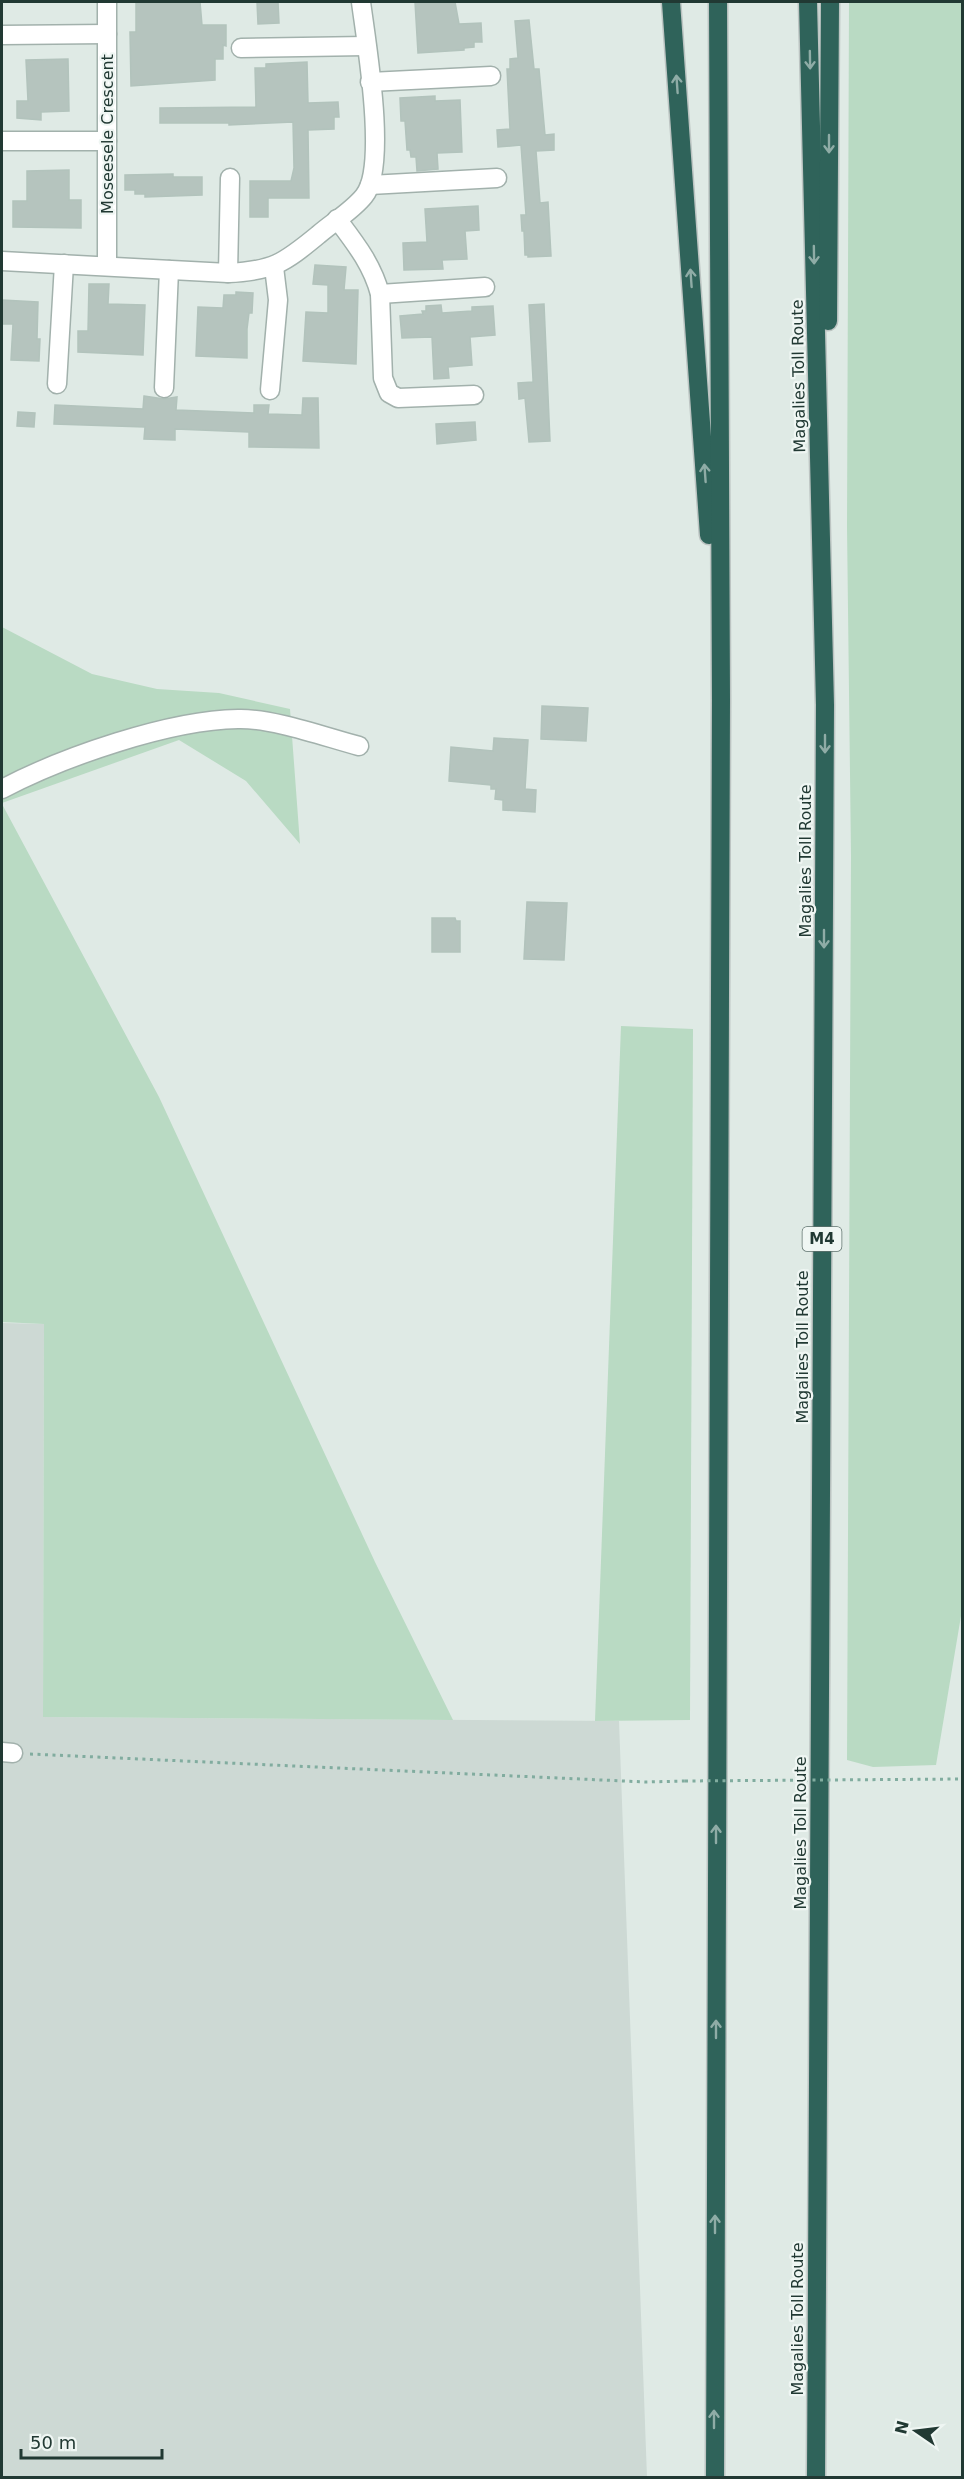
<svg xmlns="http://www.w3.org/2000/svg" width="964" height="2479" font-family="'DejaVu Sans',sans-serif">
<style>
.built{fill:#cdd9d4}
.green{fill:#b9dac3}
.building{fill:#b5c4be;stroke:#b2c3bc;stroke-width:1.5}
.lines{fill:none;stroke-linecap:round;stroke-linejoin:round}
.minor-casing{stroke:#a2b1ac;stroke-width:21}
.highway-casing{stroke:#bcc4c2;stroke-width:21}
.path{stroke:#81ac9f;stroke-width:3;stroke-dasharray:3 4.5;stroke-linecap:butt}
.minor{stroke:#fff;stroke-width:18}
.highway{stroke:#2f635a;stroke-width:18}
.path-bridge{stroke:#81ac9f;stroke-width:3;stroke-dasharray:3 4.5;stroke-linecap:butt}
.oneway{stroke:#8faca6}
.labels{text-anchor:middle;stroke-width:4.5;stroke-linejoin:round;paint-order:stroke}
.shield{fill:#eff6f3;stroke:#5f726d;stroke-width:1.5}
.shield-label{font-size:15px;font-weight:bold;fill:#213933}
.street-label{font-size:16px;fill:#213933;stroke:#eff6f3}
</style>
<rect width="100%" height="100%" fill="#dfeae5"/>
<path class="built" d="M2,1323L44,1324L43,1717L619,1721L647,2477L2,2478Z"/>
<g class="green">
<path d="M849,2H962V1610L936,1765L873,1767L847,1760L851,856L847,527Z"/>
<path d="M2,627L92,674L157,689L219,693L290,709L300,844L246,781L179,740L2,803Z"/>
<path d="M2,804L159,1097L375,1562L453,1720L43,1717L44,1324L2,1322Z"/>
<path d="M621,1026L693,1029L690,1720L595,1721Z"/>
</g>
<g class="building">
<path d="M136,2H200L202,25H226V46L223,45V59H215V80L131,86L130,32H136Z"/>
<path d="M257,2H278L279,23L258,24Z"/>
<path d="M415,2H455L459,24L481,23L482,42H474V47L464,48V50L418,53Z"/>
<path d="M529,20L534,69H539L545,135L554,134V150L536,151L540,203L548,202L551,256L528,257V255H525L524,231H522L521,215H526L521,145L498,147L497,130L510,129L507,69H510V59L518,58L515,21Z"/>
<path d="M68,59L69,111L41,112V120L17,118V101H28L26,60Z"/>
<path d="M307,62L308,103L338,102L339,117H334V129L308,130L309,198H268V217H250V181H291L294,168L293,122L229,125V123H160V108L256,107L255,68H266V64Z"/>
<path d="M435,96V101L460,100L462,152L437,153L438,169L417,171L416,157H411L410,150H407L405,121H401L400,98Z"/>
<path d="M69,170V200H81V228L13,227V201H27V171Z"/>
<path d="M173,174V177H202V195L145,197V194H135V190H125V175Z"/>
<path d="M478,206L479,230L465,231L467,259L442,260L443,269L404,270L403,243L427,242L425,209Z"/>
<path d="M315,265L346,267L344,290H358L356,364L303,361L306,312L328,313V285L313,284Z"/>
<path d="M89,284H109L108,304L145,305L143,355L78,352V331H88Z"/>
<path d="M236,292L253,293L252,313H249L247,329V358L196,356L198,307L223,308L224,295H236Z"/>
<path d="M2,300L38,302L37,339H40L39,361L11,360L13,324H2Z"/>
<path d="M544,304L550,441L529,442L525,398L519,399L518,383L533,382V379L529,305Z"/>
<path d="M441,305L442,313L472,311V307L493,306L495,335L470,337L472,365L448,367L449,378L434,379L432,337L402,338L400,316L423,314L422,311H426V306Z"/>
<path d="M144,396L164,399L177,397L176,410L254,413V405H269L268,414L302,415L303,398H318L319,448L249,447V432L175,429V440L144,439L145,427L54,424L55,405L143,409Z"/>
<path d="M18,412L35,413L34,427L17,426Z"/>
<path d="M475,422L476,440L437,444L436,424Z"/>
<path d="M542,706L588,708L586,741L541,739Z"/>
<path d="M494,738L528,740L525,789L536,790L535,812L503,810V800L495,799L496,789H491V785L449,781L451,747L493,751Z"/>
<path d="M527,902L567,903L564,960L524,959Z"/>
<path d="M432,918H455L456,921H460V952H432Z"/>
</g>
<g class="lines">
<g class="minor-casing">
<g id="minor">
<path d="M2,35L107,34"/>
<path d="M241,48L366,46"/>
<path d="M370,82L491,76"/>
<path d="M2,141H107"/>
<path d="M370,185L497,178"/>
<path d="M337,219C355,243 372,264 380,294L383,378L389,393L398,398L474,395"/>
<path d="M2,261L228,273C273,271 284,263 318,235C333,222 352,211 364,196C388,167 366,41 361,2"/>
<path d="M107,266V2"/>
<path d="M228,273L230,178"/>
<path d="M380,294L485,287"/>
<path d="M57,384L64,264"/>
<path d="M164,388L169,270"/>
<path d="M270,390L278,300L274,267"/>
<path d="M2,789C63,757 169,720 238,719C273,718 325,737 359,746"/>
<path d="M2,1752L13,1753"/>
</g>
</g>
<g class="highway-casing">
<g id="highway">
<path d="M671,2L709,535"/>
<path d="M808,2L825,705L816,2478"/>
<path d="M828,321L830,2"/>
<path d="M715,2478L721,699L718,2"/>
</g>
</g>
<path class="path" d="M30,1754L646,1782L685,1781"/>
<use href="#minor" class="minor"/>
<use href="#highway" class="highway"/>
<path class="path-bridge" d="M685,1781L962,1779"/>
</g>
<defs><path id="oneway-shaft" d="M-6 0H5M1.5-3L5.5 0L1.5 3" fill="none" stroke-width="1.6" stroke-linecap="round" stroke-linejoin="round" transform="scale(1.5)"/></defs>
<g class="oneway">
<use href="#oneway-shaft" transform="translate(810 60) rotate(89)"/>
<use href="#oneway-shaft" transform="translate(677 84) rotate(-94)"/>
<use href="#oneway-shaft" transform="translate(829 144) rotate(90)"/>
<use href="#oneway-shaft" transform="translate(814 255) rotate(89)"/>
<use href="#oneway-shaft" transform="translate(691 278) rotate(-94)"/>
<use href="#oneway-shaft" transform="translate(705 473) rotate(-94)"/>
<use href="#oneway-shaft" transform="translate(825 744) rotate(90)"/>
<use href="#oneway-shaft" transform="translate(824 939) rotate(90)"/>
<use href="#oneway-shaft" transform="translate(716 1834) rotate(-90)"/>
<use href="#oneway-shaft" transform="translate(716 2029) rotate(-90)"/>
<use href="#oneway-shaft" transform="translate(715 2224) rotate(-90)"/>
<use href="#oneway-shaft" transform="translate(714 2419) rotate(-90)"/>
</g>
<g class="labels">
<rect class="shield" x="802.5" y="1227" width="39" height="24" rx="4.5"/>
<g class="shield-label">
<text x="822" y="1244">M4</text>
</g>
<g class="street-label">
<text transform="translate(107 134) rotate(-90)" y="6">Moseesele Crescent</text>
<text transform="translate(798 376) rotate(-91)" y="6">Magalies Toll Route</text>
<text transform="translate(805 861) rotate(-90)" y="6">Magalies Toll Route</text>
<text transform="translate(802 1347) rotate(-90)" y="6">Magalies Toll Route</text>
<text transform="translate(800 1833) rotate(-90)" y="6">Magalies Toll Route</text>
<text transform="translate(797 2319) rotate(-90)" y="6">Magalies Toll Route</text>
</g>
</g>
<rect width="964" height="2479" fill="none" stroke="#213933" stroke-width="6"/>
<g transform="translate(916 2431) rotate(284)" stroke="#eff6f3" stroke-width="4.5" paint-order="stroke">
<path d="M0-4.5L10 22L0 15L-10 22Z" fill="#213933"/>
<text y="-9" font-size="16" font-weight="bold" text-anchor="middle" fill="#213933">N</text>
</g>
<path d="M21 2449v9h141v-9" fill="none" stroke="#213933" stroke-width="3"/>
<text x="30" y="2449" font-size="18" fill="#213933" stroke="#eff6f3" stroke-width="4.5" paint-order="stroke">50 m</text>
</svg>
